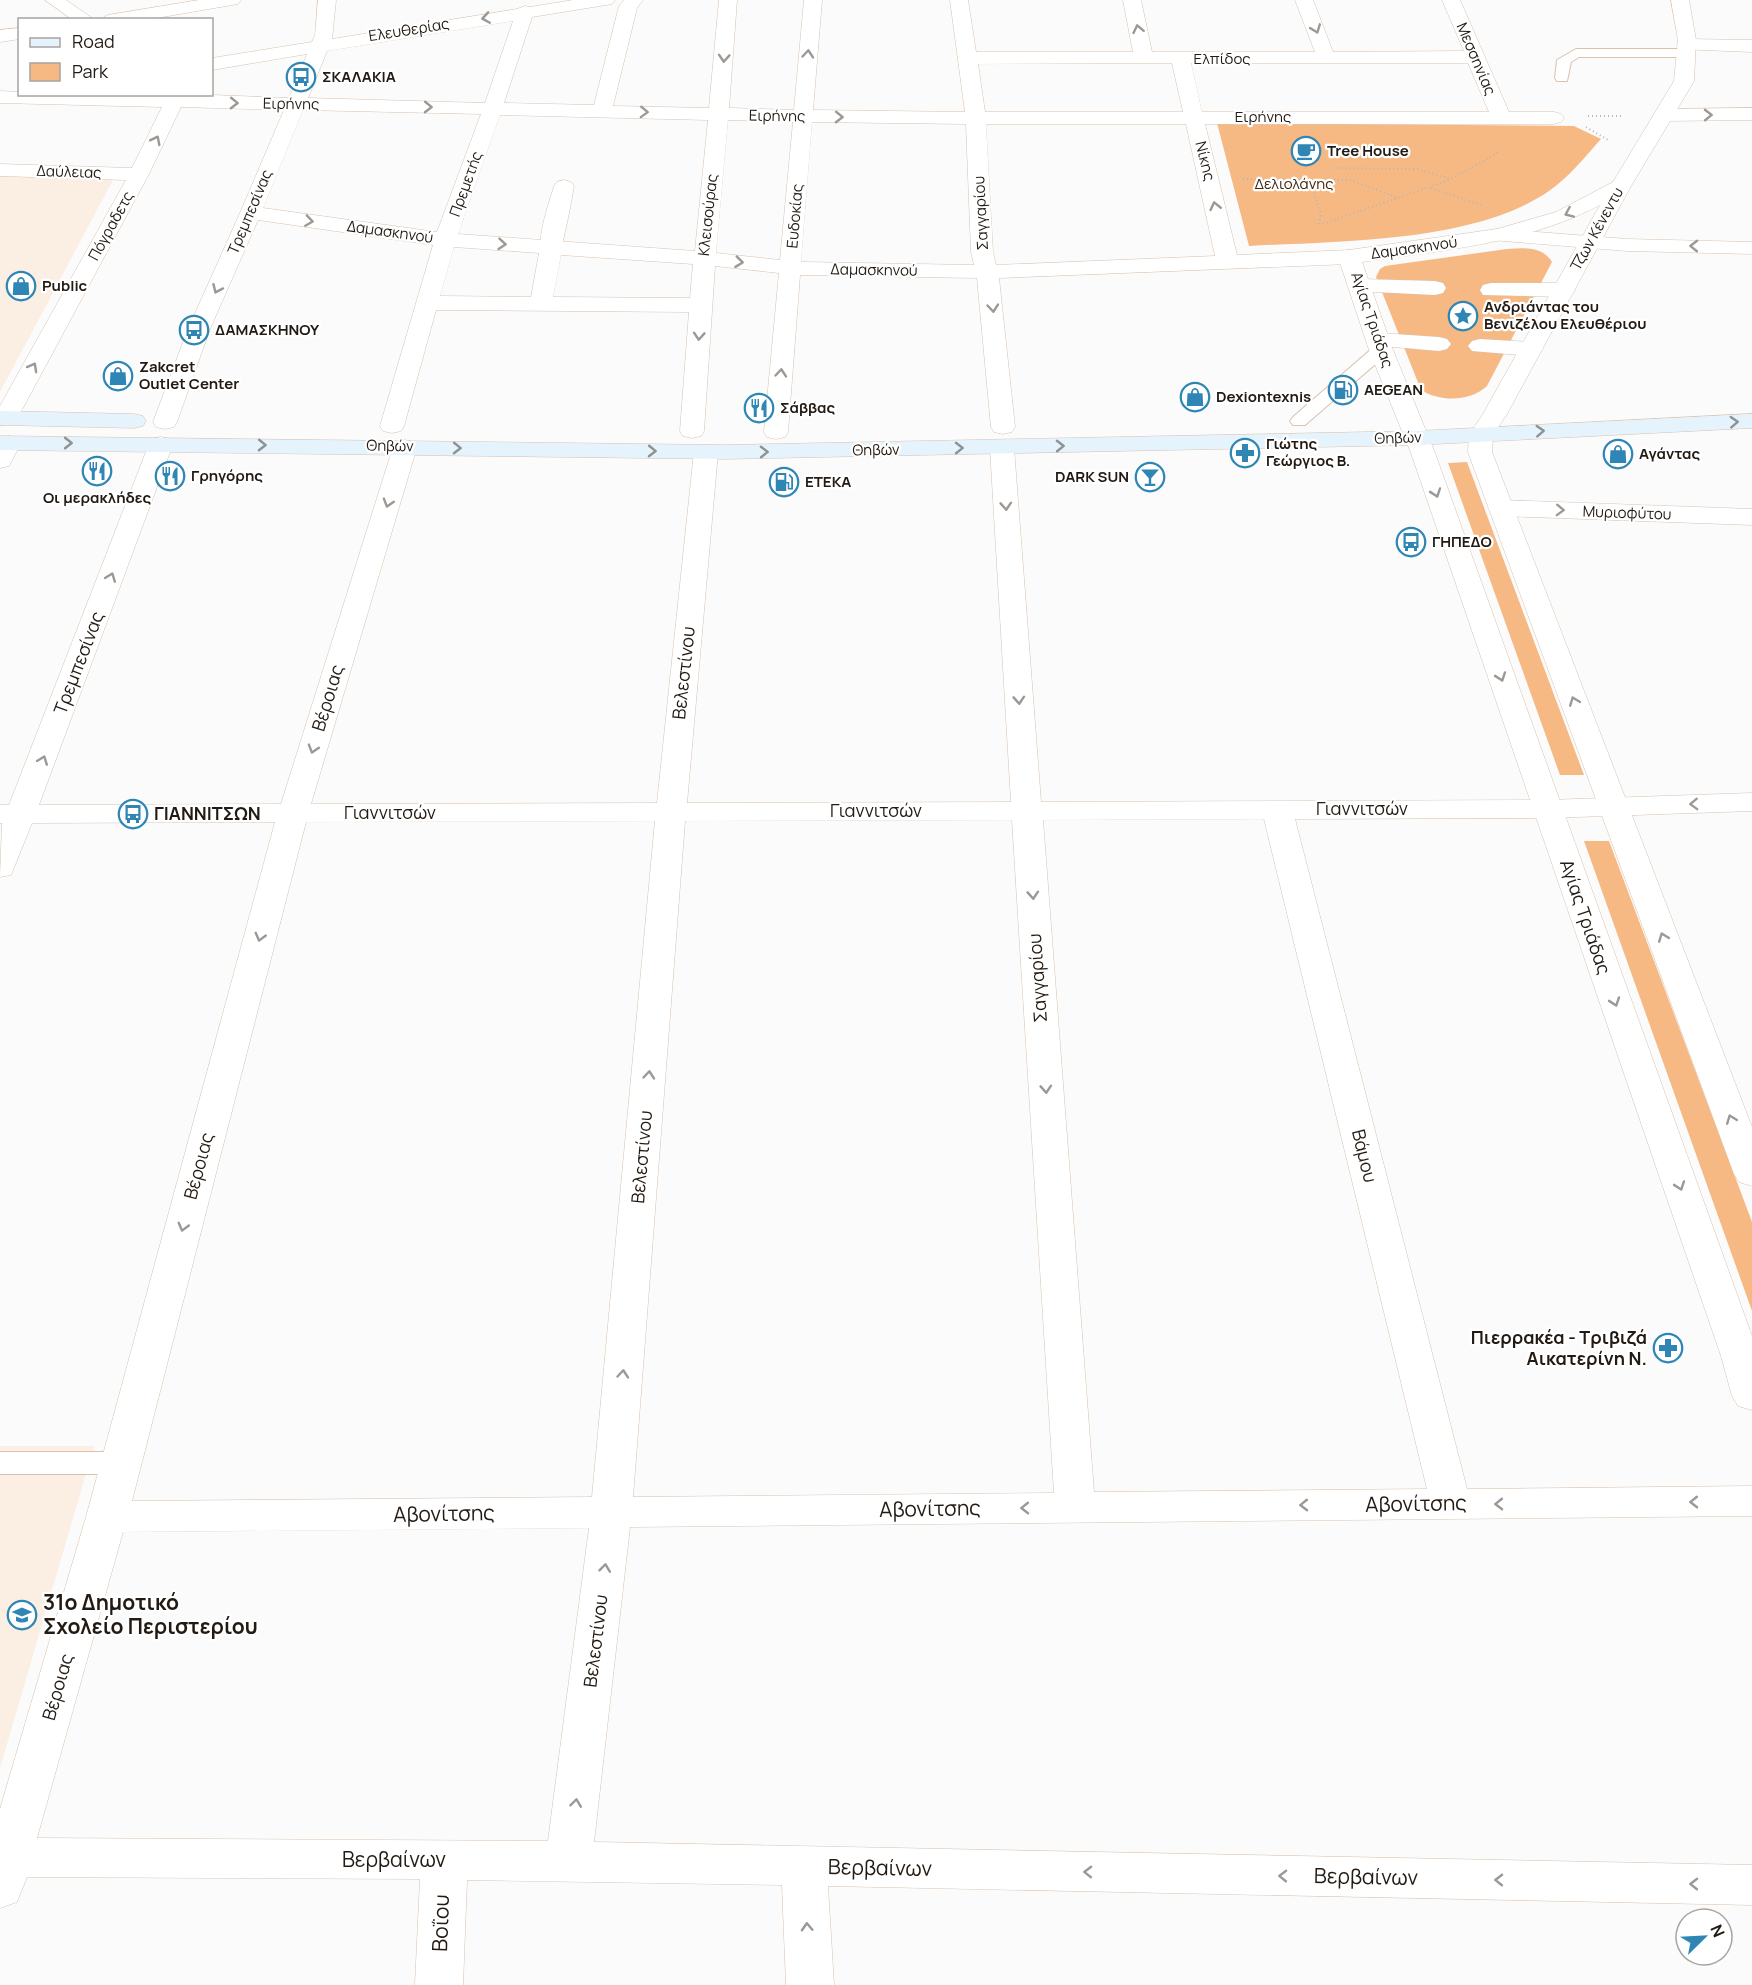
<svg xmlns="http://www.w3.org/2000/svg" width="1752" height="1985" font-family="Manrope,sans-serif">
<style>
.built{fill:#fbeee3}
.green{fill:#f6b983}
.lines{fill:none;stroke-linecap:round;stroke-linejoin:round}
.service-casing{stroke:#d9c1ac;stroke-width:2}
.pedestrian-casing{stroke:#d9c1ac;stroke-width:1}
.minor-casing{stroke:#d9c1ac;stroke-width:1}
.tertiary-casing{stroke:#d9c1ac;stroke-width:1}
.secondary-casing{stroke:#d9c1ac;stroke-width:1}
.path{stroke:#b8b6b3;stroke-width:2;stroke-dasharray:1 3;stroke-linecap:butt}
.service{fill:#fff;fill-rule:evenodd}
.pedestrian{fill:#fff;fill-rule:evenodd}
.minor{fill:#fff;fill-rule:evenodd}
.tertiary{fill:#fff;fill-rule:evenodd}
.secondary{fill:#e5f3fc;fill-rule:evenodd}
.oneway{stroke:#9c9895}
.oneway2{stroke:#8e9293}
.labels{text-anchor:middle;stroke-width:4.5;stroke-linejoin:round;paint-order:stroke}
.far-street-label{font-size:15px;fill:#231b13;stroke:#fff}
.far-poi-label{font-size:15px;font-weight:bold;fill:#231b13;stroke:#fff;text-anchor:start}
.far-park-label{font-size:15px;fill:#40260e;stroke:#fff}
.street-label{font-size:18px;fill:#231b13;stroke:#fff}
.poi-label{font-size:18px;font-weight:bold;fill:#231b13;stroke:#fff;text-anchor:start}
.near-street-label{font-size:21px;fill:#231b13;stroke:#fff}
.near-poi-label{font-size:21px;font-weight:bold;fill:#231b13;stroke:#fff;text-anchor:start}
</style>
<rect width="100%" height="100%" fill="#fbfbfb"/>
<g class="built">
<path d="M0,175L114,178L0,392Z"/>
<path d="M0,1446H94L0,1768Z"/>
</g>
<g class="green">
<path d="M1217,123L1574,126L1601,139C1585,157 1569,177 1549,191C1474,243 1337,241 1249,246Z"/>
<path d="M1507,249C1524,248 1542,246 1552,262L1487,386C1470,402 1440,402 1421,390L1376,277L1380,269L1385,266Z"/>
<path d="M1467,462L1584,775H1560L1448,463Z"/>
<path d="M1584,841H1609L1752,1222V1311Z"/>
</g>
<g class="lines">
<g class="service-casing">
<g id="service">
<path d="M1576,49H1687L1694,53L1687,57H1579L1571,62L1567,81H1557L1555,78L1557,60Z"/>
<path d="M1381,345L1389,350L1387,354L1305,425H1293L1290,421L1293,417L1375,346Z"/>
<path d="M0,1452H121L131,1455L136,1463L131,1471L121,1474H0Z"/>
</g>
</g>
<g class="pedestrian-casing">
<g id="pedestrian">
<path d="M564,180L571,182L574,186C572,198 563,247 559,253L551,254L543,253C535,240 550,201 554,186L557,182Z"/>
<path d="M1361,279L1435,281L1443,283L1446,288L1443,293L1435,295L1353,291L1350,286L1353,281Z"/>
<path d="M1491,283H1564L1572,285L1575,290L1572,295L1564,297L1483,295L1480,290L1483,285Z"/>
<path d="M1379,333L1439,337L1447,339L1451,344L1447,349L1439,351L1371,345L1367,340L1371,335Z"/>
<path d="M1480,339L1531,342L1539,344L1543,349L1539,354L1531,356L1472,351L1468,346L1472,341Z"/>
</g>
</g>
<g class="minor-casing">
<g id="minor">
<path d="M45,0H66L95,20H73Z"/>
<path d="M199,0H241L238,4L232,5L145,20H99L108,15Z"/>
<path d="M318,0H336L332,39L517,9L525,6L530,7L573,0H615L612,4L606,5L532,17L504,103L594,105L619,6L624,0H643L637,8L613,106L709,108L719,0H737L729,108L794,110L804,0H822L813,110L965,112L950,0H968L976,52H1133L1123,0H1141L1152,52H1315L1295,0H1313L1333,52L1464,51L1442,0H1460L1509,112H1554L1561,114L1564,118L1561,122L1554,124H1205L1237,255L1349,250L1357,252L1360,257L1357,262L1349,264L999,278L1015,427L1012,432L1003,434L994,432L991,427L977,278L800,275L788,432L785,437L776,439L767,437L764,432L779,273L715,266L704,431L701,436L692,438L683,436L680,431L689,312L436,310L404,426L401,431L392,433L383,431L380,426L433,245L258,220L210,329L177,422L174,427L165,429L156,427L153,422L188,329L240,213L284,110L181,107L149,174L17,419L14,424L0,425V406L126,180L0,176V164L132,168L162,107L0,103V91L20,92V94H187L289,98L307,54L212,70V58L312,42L315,35ZM513,21L485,103L308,98L327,51ZM1139,63H1172L1183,112H985L978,64ZM1191,63H1468L1489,112H1202ZM303,110L481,114L437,232L263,208ZM500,115L708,120L695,251L458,234ZM728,120L793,122L780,260L716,253ZM812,122L966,124L971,252L974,265L801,262ZM986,124H1186L1215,256L996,265L993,252ZM454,247L539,253L531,297L440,296ZM561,255L693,264L690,298L553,297Z"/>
<path d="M20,28V39L0,42V30Z"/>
<path d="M1686,39L1752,40V52L1679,49L1677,45L1679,41Z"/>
<path d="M1752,108V120L1664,121L1657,119L1654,115L1657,111L1664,109Z"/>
<path d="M1499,229L1627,239L1752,242V254L1627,251L1491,240L1488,235L1491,230Z"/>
<path d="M9,436L18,438L21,443L9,466L0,468V438Z"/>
<path d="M161,437L170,439L173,444L39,805L281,804L393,447L396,442L405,440L414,442L417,447L311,804L657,803L694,452L697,447L706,445L715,447L718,452L687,803L1011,802L990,448L993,443L1002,441L1011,443L1014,448L1041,802L1547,800L1752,793V811L1547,818L1295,819L1467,1489L1752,1486V1516L630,1527L594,1842L1752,1865V1905L828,1886L834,1985H786L782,1885L467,1880L463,1985H415L420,1879L27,1877L17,1902L0,1908V1809L86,1517L275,822L32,823L11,875L0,877L2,823H0V805H9L149,444L152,439ZM1264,819L1427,1489L1094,1492L1043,820ZM1012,820L1054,1493L633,1497L685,821ZM655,821L592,1497L132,1501L306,822ZM589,1528L548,1841L37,1838L123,1532Z"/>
<path d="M1501,500L1752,509V525L1501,516L1492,513L1488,508L1492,503Z"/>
</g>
</g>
<g class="tertiary-casing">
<path id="tertiary" d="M1671,0H1689L1696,40L1694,81L1631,186L1507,414L1493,435L1492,452L1752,1127V1186L1739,1182L1734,1174L1468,452L1469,435L1483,414L1600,205C1526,244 1443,250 1362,262L1393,350L1435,453L1752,1336V1410L1738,1406L1732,1396L1721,1356L1411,453L1369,350L1338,257L1341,252L1349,250L1497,229L1556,212L1613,182L1674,81L1678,40Z"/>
</g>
<g class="secondary-casing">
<g id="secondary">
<path d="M0,411L134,414L143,416L146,421L143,426L134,428L0,425Z"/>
<path d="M1752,414V428L1416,445L725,459L0,450V436L725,445L1416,431Z"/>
</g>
</g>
<g class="path">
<path d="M1588,116H1623"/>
<path d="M1586,127L1608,140"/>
<path d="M1333,168L1417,169L1450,179L1496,154L1498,149"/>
<path d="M1243,179L1310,180L1321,214L1319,226"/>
<path d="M1310,180H1350L1398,198"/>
<path d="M1431,188L1481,205"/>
<path d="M1323,224L1449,180"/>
</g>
<use href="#service" class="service"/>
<use href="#pedestrian" class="pedestrian"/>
<use href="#minor" class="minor"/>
<use href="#tertiary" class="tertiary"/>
<use href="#secondary" class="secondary"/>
</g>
<defs><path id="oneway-chevron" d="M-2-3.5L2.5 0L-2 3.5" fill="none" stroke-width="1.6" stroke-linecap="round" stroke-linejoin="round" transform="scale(1.5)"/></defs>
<g class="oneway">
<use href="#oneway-chevron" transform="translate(486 18) rotate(171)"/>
<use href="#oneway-chevron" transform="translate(1138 29) rotate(-102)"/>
<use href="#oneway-chevron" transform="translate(1316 29) rotate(69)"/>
<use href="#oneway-chevron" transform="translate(808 54) rotate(-85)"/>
<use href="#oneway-chevron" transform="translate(724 58) rotate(94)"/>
<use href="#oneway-chevron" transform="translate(234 103) rotate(1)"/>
<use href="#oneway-chevron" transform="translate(428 107) rotate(1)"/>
<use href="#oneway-chevron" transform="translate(644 112) rotate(2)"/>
<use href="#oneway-chevron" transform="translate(1708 115) rotate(-1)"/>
<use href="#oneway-chevron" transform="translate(839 117) rotate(1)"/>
<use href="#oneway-chevron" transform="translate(156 140) rotate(-63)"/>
<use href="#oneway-chevron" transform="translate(1215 206) rotate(-103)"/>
<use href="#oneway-chevron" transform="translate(1569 213) rotate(157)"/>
<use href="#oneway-chevron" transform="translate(309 221) rotate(8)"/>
<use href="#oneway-chevron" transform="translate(502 244) rotate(5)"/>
<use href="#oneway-chevron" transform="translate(1694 246) rotate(-179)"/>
<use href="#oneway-chevron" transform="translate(739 262) rotate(7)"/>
<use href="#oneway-chevron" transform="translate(217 289) rotate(114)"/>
<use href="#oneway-chevron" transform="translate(993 308) rotate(85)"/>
<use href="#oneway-chevron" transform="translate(699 336) rotate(94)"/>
<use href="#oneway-chevron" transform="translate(33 367) rotate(-61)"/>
<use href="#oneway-chevron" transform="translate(781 373) rotate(-85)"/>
<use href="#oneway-chevron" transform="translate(1436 493) rotate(71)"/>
<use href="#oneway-chevron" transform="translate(388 503) rotate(107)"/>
<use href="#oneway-chevron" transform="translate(1006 506) rotate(86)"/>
<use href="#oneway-chevron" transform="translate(1560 510) rotate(2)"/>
<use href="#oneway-chevron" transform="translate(111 577) rotate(-69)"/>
<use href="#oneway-chevron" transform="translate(1501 677) rotate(71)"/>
<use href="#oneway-chevron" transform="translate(1019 700) rotate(86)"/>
<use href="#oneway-chevron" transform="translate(1574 701) rotate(-111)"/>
<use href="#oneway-chevron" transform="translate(313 749) rotate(107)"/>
<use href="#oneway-chevron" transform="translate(43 760) rotate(-69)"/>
<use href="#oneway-chevron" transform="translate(1694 804) rotate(178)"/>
<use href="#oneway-chevron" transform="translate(1033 895) rotate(86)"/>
<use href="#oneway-chevron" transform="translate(260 937) rotate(105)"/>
<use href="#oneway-chevron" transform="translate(1663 937) rotate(-111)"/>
<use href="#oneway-chevron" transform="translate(1615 1002) rotate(71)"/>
<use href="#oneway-chevron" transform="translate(649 1075) rotate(-85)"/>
<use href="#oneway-chevron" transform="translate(1046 1089) rotate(86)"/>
<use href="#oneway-chevron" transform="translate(1731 1119) rotate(-111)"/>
<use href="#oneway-chevron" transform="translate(1680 1186) rotate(71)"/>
<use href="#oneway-chevron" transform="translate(183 1227) rotate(105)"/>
<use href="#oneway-chevron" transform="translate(623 1374) rotate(-85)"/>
<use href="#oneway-chevron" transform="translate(1694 1502) rotate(179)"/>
<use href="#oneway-chevron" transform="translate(1499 1504) rotate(179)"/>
<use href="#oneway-chevron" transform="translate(1304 1505) rotate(179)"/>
<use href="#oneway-chevron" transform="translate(1025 1508) rotate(179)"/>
<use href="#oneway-chevron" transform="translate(605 1568) rotate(-83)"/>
<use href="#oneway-chevron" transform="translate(576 1803) rotate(-83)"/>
<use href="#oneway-chevron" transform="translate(1088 1872) rotate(-179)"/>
<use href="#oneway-chevron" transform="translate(1283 1876) rotate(-179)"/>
<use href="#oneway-chevron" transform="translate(1499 1880) rotate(-179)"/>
<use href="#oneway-chevron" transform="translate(1694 1884) rotate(-179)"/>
<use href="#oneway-chevron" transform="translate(807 1927) rotate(-93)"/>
</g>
<g class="oneway2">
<use href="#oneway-chevron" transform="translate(1734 422) rotate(-3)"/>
<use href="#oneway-chevron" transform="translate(1540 431) rotate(-3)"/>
<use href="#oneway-chevron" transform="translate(68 443)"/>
<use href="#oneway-chevron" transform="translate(262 445) rotate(1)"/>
<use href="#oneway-chevron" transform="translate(1060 446) rotate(-1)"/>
<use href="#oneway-chevron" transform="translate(457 448) rotate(1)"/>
<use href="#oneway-chevron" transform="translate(959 448) rotate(-1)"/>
<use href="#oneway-chevron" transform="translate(652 451) rotate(1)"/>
<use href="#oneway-chevron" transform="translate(764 452) rotate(-1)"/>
</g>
<defs>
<g id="bus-ring" transform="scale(1.5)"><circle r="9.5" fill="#fff" stroke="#2f86b5" stroke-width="1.5"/><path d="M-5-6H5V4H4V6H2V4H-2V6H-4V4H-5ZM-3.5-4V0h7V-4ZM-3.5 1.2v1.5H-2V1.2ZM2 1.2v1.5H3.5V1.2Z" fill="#2f86b5"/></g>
<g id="cafe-ring" transform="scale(1.5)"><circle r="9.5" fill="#fff" stroke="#2f86b5" stroke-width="1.5"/><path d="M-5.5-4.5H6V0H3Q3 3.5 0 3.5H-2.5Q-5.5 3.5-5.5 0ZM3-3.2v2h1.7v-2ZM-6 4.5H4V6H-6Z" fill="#2f86b5"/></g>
<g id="shop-ring" transform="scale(1.5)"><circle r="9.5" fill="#fff" stroke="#2f86b5" stroke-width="1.5"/><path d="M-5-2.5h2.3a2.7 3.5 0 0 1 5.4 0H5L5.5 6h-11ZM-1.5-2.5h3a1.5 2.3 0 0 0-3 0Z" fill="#2f86b5"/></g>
<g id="sight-ring" transform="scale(1.5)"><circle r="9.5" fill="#fff" stroke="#2f86b5" stroke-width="1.5"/><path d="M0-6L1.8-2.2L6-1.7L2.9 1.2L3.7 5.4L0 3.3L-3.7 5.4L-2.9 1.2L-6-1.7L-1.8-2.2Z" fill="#2f86b5"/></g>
<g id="fuel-ring" transform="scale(1.5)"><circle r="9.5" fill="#fff" stroke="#2f86b5" stroke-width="1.5"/><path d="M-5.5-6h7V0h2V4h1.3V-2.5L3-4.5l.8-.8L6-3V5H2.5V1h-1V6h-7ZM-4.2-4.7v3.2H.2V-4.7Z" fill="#2f86b5"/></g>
<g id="restaurant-ring" transform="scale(1.5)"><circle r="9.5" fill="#fff" stroke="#2f86b5" stroke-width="1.5"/><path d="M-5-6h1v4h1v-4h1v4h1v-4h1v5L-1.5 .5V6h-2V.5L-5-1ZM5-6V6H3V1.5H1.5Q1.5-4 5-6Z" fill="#2f86b5"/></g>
<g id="pharmacy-ring" transform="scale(1.5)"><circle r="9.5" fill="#fff" stroke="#2f86b5" stroke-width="1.5"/><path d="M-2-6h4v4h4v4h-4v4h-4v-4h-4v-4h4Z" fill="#2f86b5"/></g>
<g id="bar-ring" transform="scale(1.5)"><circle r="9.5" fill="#fff" stroke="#2f86b5" stroke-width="1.5"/><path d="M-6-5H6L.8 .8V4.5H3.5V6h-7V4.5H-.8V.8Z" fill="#2f86b5"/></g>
<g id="school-ring" transform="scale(1.5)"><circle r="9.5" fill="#fff" stroke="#2f86b5" stroke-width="1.5"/><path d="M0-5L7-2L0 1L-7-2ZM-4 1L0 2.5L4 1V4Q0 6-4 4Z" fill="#2f86b5"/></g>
</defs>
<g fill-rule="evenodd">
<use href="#bus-ring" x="301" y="77"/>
<use href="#cafe-ring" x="1306" y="151"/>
<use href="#shop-ring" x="21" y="286"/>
<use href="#sight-ring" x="1463" y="316"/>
<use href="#bus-ring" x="194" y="330"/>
<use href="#shop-ring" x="118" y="376"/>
<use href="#fuel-ring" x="1343" y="390"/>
<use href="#shop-ring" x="1195" y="397"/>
<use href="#restaurant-ring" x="759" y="408"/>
<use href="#pharmacy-ring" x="1245" y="453"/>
<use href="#shop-ring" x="1618" y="454"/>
<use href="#restaurant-ring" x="97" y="471"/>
<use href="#restaurant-ring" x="170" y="476"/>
<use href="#bar-ring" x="1150" y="477"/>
<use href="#fuel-ring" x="784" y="482"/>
<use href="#bus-ring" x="1411" y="542"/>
<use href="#bus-ring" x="133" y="814"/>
<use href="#pharmacy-ring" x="1668" y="1348"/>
<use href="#school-ring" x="22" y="1615"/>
</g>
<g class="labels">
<g class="far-street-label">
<text transform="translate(409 30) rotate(-9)" y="5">Ελευθερίας</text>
<text x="1222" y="64">Ελπίδος</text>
<text transform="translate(1476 59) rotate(67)" y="5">Μεσσηνίας</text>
<text transform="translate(291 104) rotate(1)" y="5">Ειρήνης</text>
<text transform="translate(777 116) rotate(1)" y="5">Ειρήνης</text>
<text x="1263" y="122">Ειρήνης</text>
<text transform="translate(1205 161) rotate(76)" y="5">Νίκης</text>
<text transform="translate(69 172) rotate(2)" y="5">Δαύλειας</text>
<text transform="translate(466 184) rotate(-70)" y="5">Πρεμετής</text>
<text transform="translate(250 212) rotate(-67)" y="5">Τρεμπεσίνας</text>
<text transform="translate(981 213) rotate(-93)" y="5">Σαγγαρίου</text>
<text transform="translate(708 215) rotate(-84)" y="5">Κλεισούρας</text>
<text transform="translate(795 216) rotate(-85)" y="5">Ευδοκίας</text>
<text transform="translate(111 226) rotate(-61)" y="5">Πόγραδετς</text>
<text transform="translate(1597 229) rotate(-61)" y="5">Τζων Κένεντυ</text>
<text transform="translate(390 232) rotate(8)" y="5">Δαμασκηνού</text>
<text transform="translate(1414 248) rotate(-8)" y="5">Δαμασκηνού</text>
<text transform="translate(874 270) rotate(1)" y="5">Δαμασκηνού</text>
<text transform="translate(1372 320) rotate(71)" y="5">Αγίας Τριάδας</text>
<text transform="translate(1398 438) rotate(-2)" y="5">Θηβών</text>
<text transform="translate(390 446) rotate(1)" y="5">Θηβών</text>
<text transform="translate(876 450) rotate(-1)" y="5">Θηβών</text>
<text transform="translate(1627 513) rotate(2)" y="5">Μυριοφύτου</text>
</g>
<g class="far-poi-label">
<text x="322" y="82">ΣΚΑΛΑΚΙΑ</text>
<text x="1327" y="156">Tree House</text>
<text x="42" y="291">Public</text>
<text x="1484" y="312">Ανδριάντας του<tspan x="1484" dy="17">Βενιζέλου Ελευθέριου</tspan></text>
<text x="215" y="335">ΔΑΜΑΣΚΗΝΟΥ</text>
<text x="139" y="372">Zakcret<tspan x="139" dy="17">Outlet Center</tspan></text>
<text x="1364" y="395">AEGEAN</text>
<text x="1216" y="402">Dexiontexnis</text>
<text x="780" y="413">Σάββας</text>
<text x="1266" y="449">Γιώτης<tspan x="1266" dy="17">Γεώργιος Β.</tspan></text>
<text x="1639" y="459">Αγάντας</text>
<text x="191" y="481">Γρηγόρης</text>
<text x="1129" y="482" text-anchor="end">DARK SUN</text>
<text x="805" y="487">ΕΤΕΚΑ</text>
<text x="97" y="503" text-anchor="middle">Οι μερακλήδες</text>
<text x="1432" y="547">ΓΗΠΕΔΟ</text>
</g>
<g class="far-park-label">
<text x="1294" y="189">Δελιολάνης</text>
</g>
<g class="street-label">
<text transform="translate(79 663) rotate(-69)" y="6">Τρεμπεσίνας</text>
<text transform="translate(684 673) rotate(-84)" y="6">Βελεστίνου</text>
<text transform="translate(328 698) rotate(-73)" y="6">Βέροιας</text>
<text x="1362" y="815">Γιαννιτσών</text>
<text x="876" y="817">Γιαννιτσών</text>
<text x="390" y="819">Γιαννιτσών</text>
<text transform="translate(1585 917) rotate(71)" y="6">Αγίας Τριάδας</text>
<text transform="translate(1038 978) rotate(-94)" y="6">Σαγγαρίου</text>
<text transform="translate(1364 1156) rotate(76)" y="6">Βάμου</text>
<text transform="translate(642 1157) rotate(-85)" y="6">Βελεστίνου</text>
<text transform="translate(199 1166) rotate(-75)" y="6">Βέροιας</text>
<text transform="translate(596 1641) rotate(-83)" y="6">Βελεστίνου</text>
<text transform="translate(58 1687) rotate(-74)" y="6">Βέροιας</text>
</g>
<g class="poi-label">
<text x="154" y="820">ΓΙΑΝΝΙΤΣΩΝ</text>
<text x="1647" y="1344" text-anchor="end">Πιερρακέα - Τριβιζά<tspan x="1647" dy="21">Αικατερίνη Ν.</tspan></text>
</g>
<g class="near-street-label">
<text transform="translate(1416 1504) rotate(-1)" y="7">Αβονίτσης</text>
<text transform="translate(930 1509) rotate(-1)" y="7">Αβονίτσης</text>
<text transform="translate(444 1514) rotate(-1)" y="7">Αβονίτσης</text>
<text x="394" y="1867">Βερβαίνων</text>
<text transform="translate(880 1868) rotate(1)" y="7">Βερβαίνων</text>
<text transform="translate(1366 1877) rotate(1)" y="7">Βερβαίνων</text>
<text transform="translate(441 1923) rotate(-88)" y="7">Βοΐου</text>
</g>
<g class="near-poi-label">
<text x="43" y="1610">31ο Δημοτικό<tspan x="43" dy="24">Σχολείο Περιστερίου</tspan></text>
</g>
</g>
<rect x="18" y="18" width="195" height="78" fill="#ffffff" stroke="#a7a4a1" stroke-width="1.5"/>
<rect x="30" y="38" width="30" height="9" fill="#e5f3fc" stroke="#a7a4a1" stroke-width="1.5"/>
<text x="72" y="48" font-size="18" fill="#231b13">Road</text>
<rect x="30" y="63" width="30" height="18" fill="#f6b983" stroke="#a7a4a1" stroke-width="1.5"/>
<text x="72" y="78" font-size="18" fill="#231b13">Park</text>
<g transform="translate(1704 1937) rotate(66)"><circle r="28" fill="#ffffff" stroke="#a7a4a1" stroke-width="1.5"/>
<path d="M0-4.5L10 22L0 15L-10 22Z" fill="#2f86b5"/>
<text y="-9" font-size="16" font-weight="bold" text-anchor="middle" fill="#231b13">N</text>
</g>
</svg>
